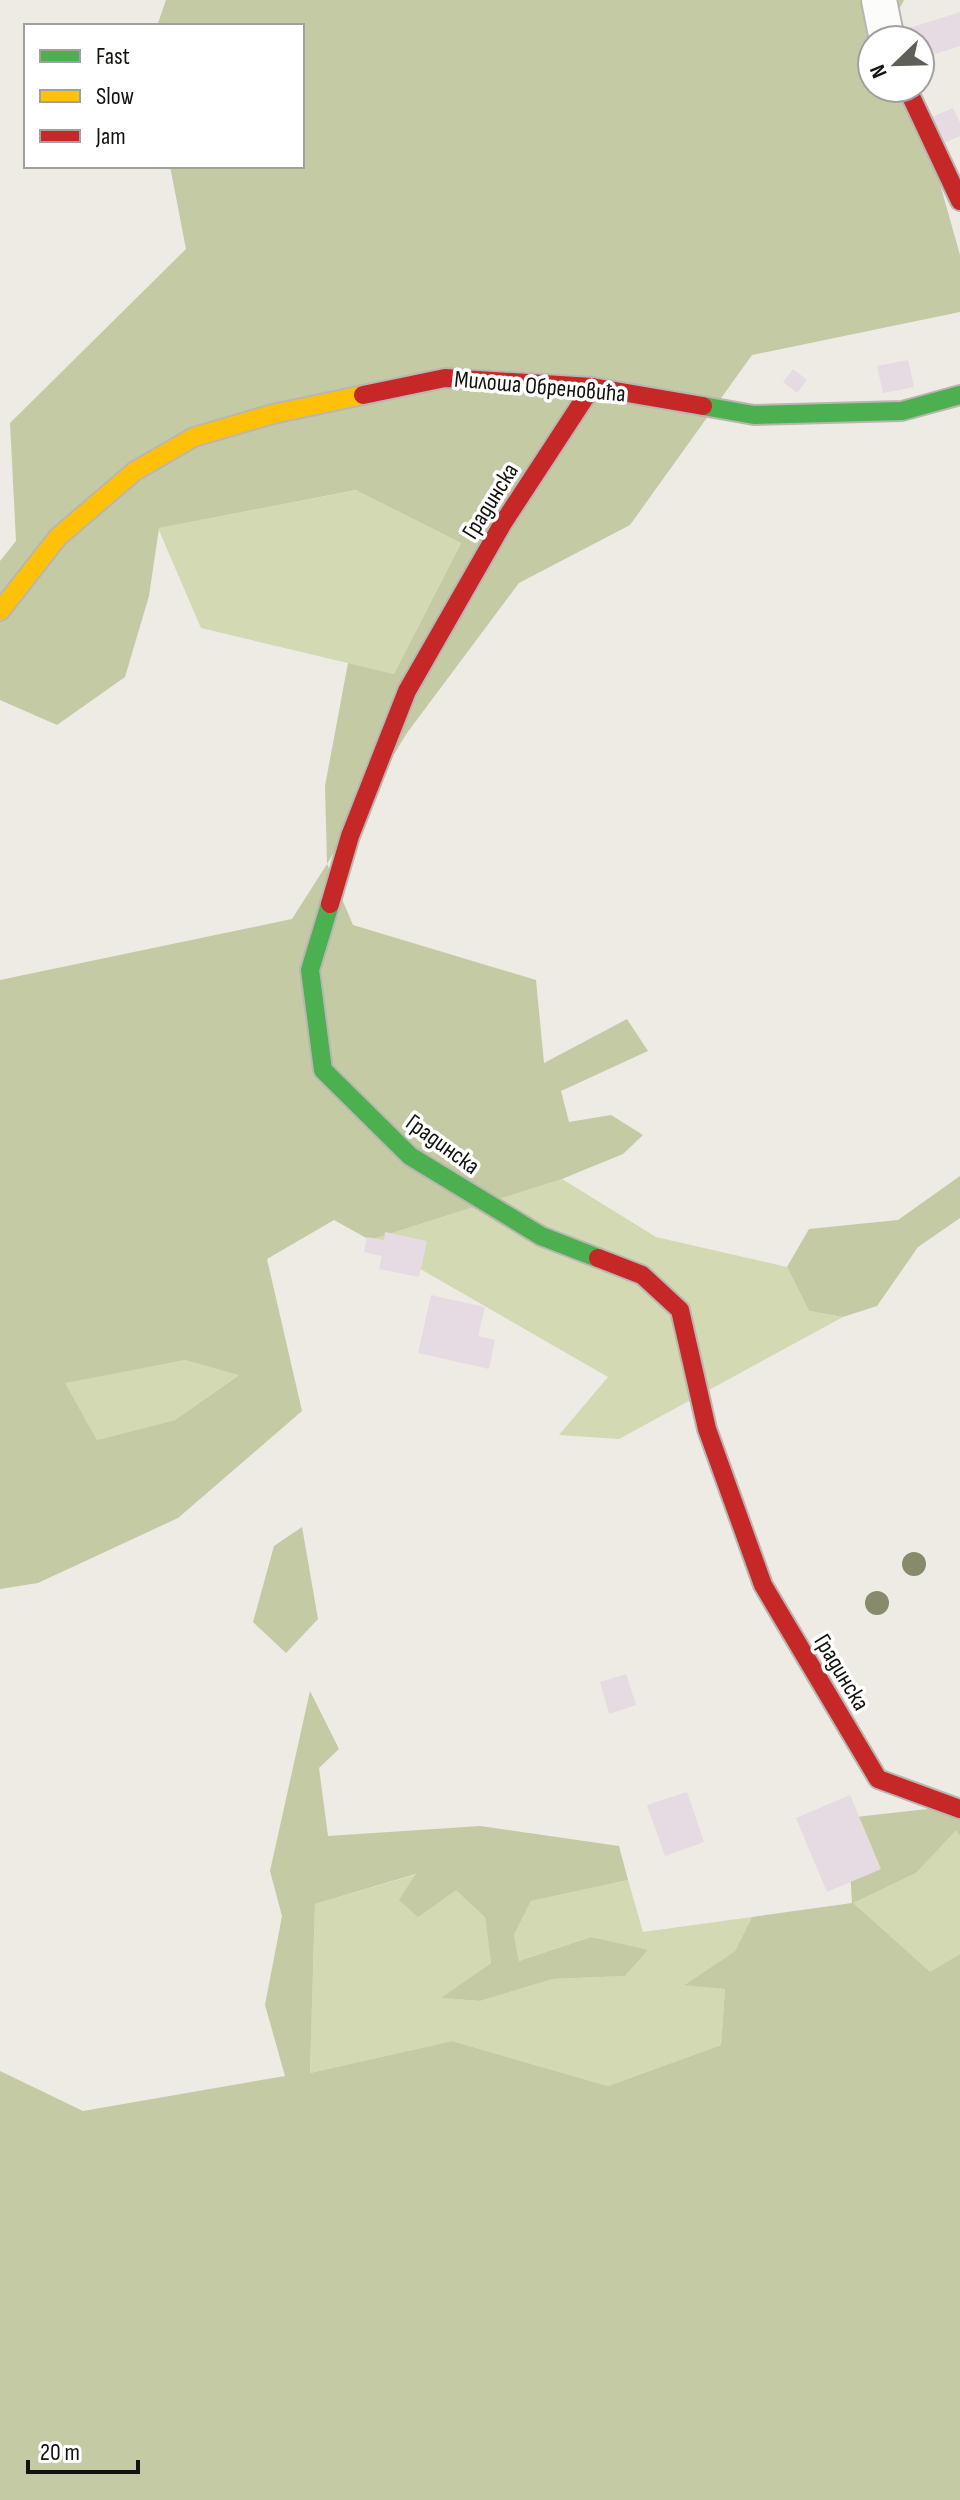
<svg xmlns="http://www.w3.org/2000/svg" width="960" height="2500" font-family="'Sofia Sans Condensed',sans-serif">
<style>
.green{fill:#d2d9b3}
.forest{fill:#c4cba4;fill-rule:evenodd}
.building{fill:#e6dbe2}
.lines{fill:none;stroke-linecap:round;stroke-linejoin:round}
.street-casing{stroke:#b9b6b1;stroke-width:38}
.fast-casing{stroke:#b9b6b1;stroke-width:22}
.slow-casing{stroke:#b9b6b1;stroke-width:22}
.jam-casing{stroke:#b9b6b1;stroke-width:22}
.street{stroke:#fcfcfb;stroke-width:34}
.fast{stroke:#4caf50;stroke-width:18}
.slow{stroke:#ffc107;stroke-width:18}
.jam{stroke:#c62828;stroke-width:18}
.tree{fill:#878b6c}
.labels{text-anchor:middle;stroke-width:7;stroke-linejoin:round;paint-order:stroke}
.street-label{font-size:24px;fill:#14120e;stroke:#fff}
</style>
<rect width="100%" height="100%" fill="#eeeae4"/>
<g class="green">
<path d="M357,490L461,543L394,674L201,628L158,528Z"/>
<path d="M562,1179L656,1237L787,1267L809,1311L843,1317L619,1439L559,1435L608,1377L370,1240Z"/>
<path d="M185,1360L240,1374L175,1420L97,1440L64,1382Z"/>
<path d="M956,1829L960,1836V1954L930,1973L852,1903L916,1873Z"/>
<path d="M418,1874L456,1889L485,1916L491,1963L442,1998L480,2001L553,1979L625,1976L647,1951L591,1937L519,1961L514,1935L531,1901L628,1880L643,1932L752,1917L735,1951L685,1984L725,1989L721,2045L608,2086L452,2041L310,2073L315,1904Z"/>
</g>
<g class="forest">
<path d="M166,0H904L894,19L872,40V88H913L960,255V312L752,355L630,525L519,583L407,733L327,864L353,925L536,980L544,1063L627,1019L648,1051L561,1091L569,1122L611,1115L643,1135L623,1154L562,1179L370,1240L334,1220L267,1259L302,1411L178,1518L38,1583L0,1589V980L292,919L327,864L325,786L348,663L394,674L461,543L356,490L159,528L149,596L125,677L57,725L0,700V561L16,541L10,423L186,249L170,166H302V26H157ZM185,1360L239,1375L175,1420L97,1440L65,1383Z"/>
<path d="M960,1176V1218L918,1247L877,1306L843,1317L809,1311L787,1267L809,1229L898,1220Z"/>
<path d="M302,1527L318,1619L286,1653L253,1622L274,1546Z"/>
<path d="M310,1691L339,1749L319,1768L328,1836L480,1826L619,1846L628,1880L531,1901L514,1935L519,1961L591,1937L648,1950L625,1976L553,1979L480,2001L441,1998L491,1963L485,1917L456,1890L418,1917L399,1900L416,1874L315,1904L310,2073L452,2041L608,2086L721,2045L725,1989L684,1985L735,1951L752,1917L852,1903L847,1818L945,1807L960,1799V1836L956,1830L916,1873L853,1903L930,1972L960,1954V2500H0V2071L83,2111L285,2076L265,2005L282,1916L270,1871Z"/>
</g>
<g class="building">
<path d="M960,12V46L920,59V40H893L891,34Z"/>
<path d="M953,108L960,123V136L941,144L930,118Z"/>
<path d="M908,360L914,387L883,393L877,366Z"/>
<path d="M793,369L807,380L797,393L783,382Z"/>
<path d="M385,1232L427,1241L419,1277L379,1269L382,1256L364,1252L367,1237L384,1240Z"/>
<path d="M431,1295L485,1307L478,1336L495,1340L489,1369L418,1353Z"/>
<path d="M626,1674L636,1705L609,1714L600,1682Z"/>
<path d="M687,1792L704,1842L665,1856L647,1805Z"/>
<path d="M850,1795L881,1869L827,1892L796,1818Z"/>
</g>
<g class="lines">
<g class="street-casing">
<path id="street" d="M879,0L887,40"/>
</g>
<g class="fast-casing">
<g id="fast">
<path d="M703,406L754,415L902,411L960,395"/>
<path d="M330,904L310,970L323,1070L410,1156L541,1236L598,1258"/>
</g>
</g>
<g class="slow-casing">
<path id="slow" d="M0,611L58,537L135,471L194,437L273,414L363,395"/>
</g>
<g class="jam-casing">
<g id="jam">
<path d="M907,88L960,201"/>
<path d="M363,395L445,378L592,387L703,406"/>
<path d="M330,904L350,836L407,691L503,523L592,387"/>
<path d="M598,1258L642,1275L680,1310L707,1429L763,1585L878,1779L960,1809"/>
</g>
</g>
<use href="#street" class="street"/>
<use href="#fast" class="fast"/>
<use href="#slow" class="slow"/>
<use href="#jam" class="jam"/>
</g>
<g class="tree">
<circle cx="914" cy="1564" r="12"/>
<circle cx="877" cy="1603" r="12"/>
</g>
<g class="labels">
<g class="street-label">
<text transform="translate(540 386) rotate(5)" y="8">Милоша Обреновића</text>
<text transform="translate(490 501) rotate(-58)" y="8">Градинска</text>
<text transform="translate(443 1144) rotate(36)" y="8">Градинска</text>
<text transform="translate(842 1672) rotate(59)" y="8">Градинска</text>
</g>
</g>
<rect x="24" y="24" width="280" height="144" fill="#ffffff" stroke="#a1a09f" stroke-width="2"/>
<rect x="40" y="50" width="40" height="12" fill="#4caf50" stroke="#a1a09f" stroke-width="2"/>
<text x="96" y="64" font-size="24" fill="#14120e">Fast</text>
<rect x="40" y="90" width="40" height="12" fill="#ffc107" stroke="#a1a09f" stroke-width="2"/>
<text x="96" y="104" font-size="24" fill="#14120e">Slow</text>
<rect x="40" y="130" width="40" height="12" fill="#c62828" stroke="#a1a09f" stroke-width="2"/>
<text x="96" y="144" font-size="24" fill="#14120e">Jam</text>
<g transform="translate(896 64) rotate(247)"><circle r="38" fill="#ffffff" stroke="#a1a09f" stroke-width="2"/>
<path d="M0-6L14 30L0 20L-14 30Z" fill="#605e59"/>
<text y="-12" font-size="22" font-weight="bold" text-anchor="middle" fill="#14120e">N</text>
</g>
<path d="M28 2460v12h110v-12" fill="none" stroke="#14120e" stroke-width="4"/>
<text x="40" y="2460" font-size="24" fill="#14120e" stroke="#ffffff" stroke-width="6" paint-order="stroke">20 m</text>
</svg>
